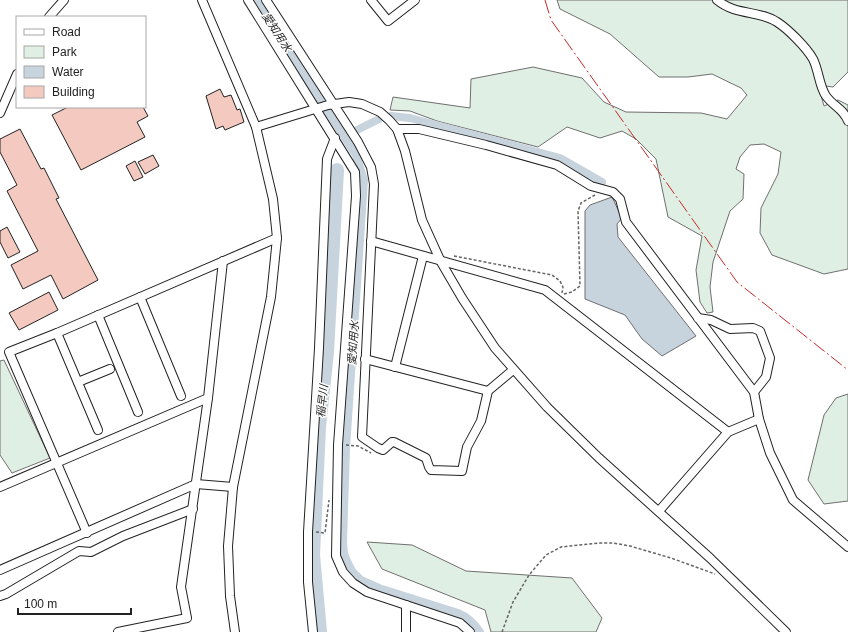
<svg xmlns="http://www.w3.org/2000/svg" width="848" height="632" font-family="Helvetica,'Noto Sans JP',sans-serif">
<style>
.green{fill:#e0efe3;stroke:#6f6f6f}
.water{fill:#c7d3dd;stroke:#6f6f6f}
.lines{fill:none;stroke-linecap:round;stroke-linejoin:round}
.canal{stroke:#c7d3dd;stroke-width:8}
.river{stroke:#c7d3dd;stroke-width:14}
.building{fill:#f3c9c0;stroke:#222}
.minor-casing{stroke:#222;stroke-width:10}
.path{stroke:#646464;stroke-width:1.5;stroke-dasharray:3 2;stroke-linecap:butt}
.minor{stroke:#fff;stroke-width:8}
.power{stroke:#c62828;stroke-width:1;stroke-dasharray:14 3 2 3;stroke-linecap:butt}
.labels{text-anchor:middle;stroke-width:3;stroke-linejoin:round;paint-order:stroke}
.water-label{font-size:11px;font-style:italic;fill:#222;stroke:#fff}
</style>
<rect width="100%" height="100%" fill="#fff"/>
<g class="green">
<path d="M557,0H848V72L833,87L818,85L824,106L838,100L848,105V269L824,274L772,255L760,233L761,208L778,174L781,152L764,144L750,145L740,157L736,169L744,174L743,199L730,211L713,262L710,287L713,312L707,313L700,302L696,270L702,236L668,217L656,159L636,139L622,131L600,138L567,127L538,147L437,121L410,111L390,110L393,97L470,108L471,79L533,67L582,78L604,102L626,112L701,113L727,119L747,95L741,88L712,74L688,77H659L610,34L560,9Z"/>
<path d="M4,360L50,458L12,473L0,455V361Z"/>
<path d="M848,394V501L824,504L808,480L824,415L836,398Z"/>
<path d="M367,542L412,545L466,571L572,578L602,618L596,632H491L485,610L382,569Z"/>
</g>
<path class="water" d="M612,197L622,218L617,224L618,237L696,336L662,356L642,339L625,315L585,299V211L590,205Z"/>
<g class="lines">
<g class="canal">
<path d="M256,0L356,155L364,180L346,448L343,542L344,554L348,563L352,571L361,580L379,588L458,613C468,617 474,623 480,632"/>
<path d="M391,116L410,118L560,158L602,182"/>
<path d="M357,130L379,119"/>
</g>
<path class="river" d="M320,632L313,555L319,427L327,352L337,170"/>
</g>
<g class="building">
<path d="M220,89L224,97L231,95L237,110L240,109L244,122L225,130L223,126L216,129L206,96Z"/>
<path d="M68,107H143L148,116L137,122L145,137L81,170L52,115Z"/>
<path d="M20,129L41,169L44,168L59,198L56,199L98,280L63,299L51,275L23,289L11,265L38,251L7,191L17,185L0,152V139Z"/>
<path d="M153,155L159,166L145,174L138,162Z"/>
<path d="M135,161L143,177L134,181L126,166Z"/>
<path d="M7,227L20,252L8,258L0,242V231Z"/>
<path d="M49,292L58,310L19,330L9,313Z"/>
</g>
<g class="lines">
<g class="minor-casing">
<g id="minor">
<path d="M202,0L256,127L273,199L277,238L271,297L233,487L228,546L230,596L235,632"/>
<path d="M248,0L355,172L356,196L338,445L336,556L343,572L353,583L367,592L460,623L470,632"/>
<path d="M266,0L358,142L371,167L374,184L362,437L378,448L383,450L392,442H394L426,458L429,467L431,470L462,471L467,447L481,421L488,391L513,370"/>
<path d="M371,0L388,21L415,0"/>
<path d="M717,0C736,16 759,10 777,22C788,29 806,47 813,59C819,71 819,86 826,96C834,107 843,108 848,121"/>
<path d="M49,17L64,0"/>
<path d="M0,113L17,74"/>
<path d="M256,127L328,105L349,102L362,104L380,112L389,120L397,129L405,151L422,220L441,262L462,298L495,348L547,407L599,458L710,558L786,632"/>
<path d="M397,129H419L486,145L557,165L591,186L613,192L620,199L626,222L754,392L759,419L770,453L793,500L848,547"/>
<path d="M371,241L545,290L728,432"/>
<path d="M140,297L181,396"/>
<path d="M98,315L138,412"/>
<path d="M698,318L711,320L730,329L753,328L760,331L770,358L766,377L754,392"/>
<path d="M57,333L98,430"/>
<path d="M365,359L488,391"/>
<path d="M395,367L423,256"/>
<path d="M78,382L110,369"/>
<path d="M0,487L208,398L223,261"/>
<path d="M659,511L728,432L759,419"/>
<path d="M87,533L9,352L57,333L277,238"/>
<path d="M0,570L196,484L233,487"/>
<path d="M0,596L6,594L79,551L91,552L123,536L193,509"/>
<path d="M118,632L187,618L181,587L208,398"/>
<path d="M313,632L308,582V532L319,348L327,159L335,138"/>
<path d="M406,632V605"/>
</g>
</g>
<g class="path">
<path d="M454,256L552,275L560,281L563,287L562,293"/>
<path d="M564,294L572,292L580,286L578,211L581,203L595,195"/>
<path d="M346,445L358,446L371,453"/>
<path d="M316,532L325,533L329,500"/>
<path d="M502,632L513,602L529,575L546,555L561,547L599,543H613L630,546L671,558L715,574"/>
</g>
<use href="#minor" class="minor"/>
<path class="power" d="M545,0L551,20L737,282L848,370"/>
</g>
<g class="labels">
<g class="water-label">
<text transform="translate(277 32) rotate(57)" y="4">愛知用水</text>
<text transform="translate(353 343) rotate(-86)" y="4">愛知用水</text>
<text transform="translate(322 401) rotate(-84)" y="4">稲早川</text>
</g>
</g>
<rect x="16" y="16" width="130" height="92" fill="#ffffff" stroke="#a7a7a7"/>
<rect x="24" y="29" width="20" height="6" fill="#ffffff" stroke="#a7a7a7"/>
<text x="52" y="36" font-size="12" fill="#222222">Road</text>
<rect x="24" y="46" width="20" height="12" fill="#e0efe3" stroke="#a7a7a7"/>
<text x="52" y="56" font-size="12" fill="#222222">Park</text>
<rect x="24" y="66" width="20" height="12" fill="#c7d3dd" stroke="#a7a7a7"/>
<text x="52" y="76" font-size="12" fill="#222222">Water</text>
<rect x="24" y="86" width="20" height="12" fill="#f3c9c0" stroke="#a7a7a7"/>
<text x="52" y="96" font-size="12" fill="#222222">Building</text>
<path d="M18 608v6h113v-6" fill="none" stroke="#222222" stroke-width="2"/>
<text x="24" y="608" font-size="12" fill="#222222" stroke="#ffffff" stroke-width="3" paint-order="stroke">100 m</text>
</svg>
